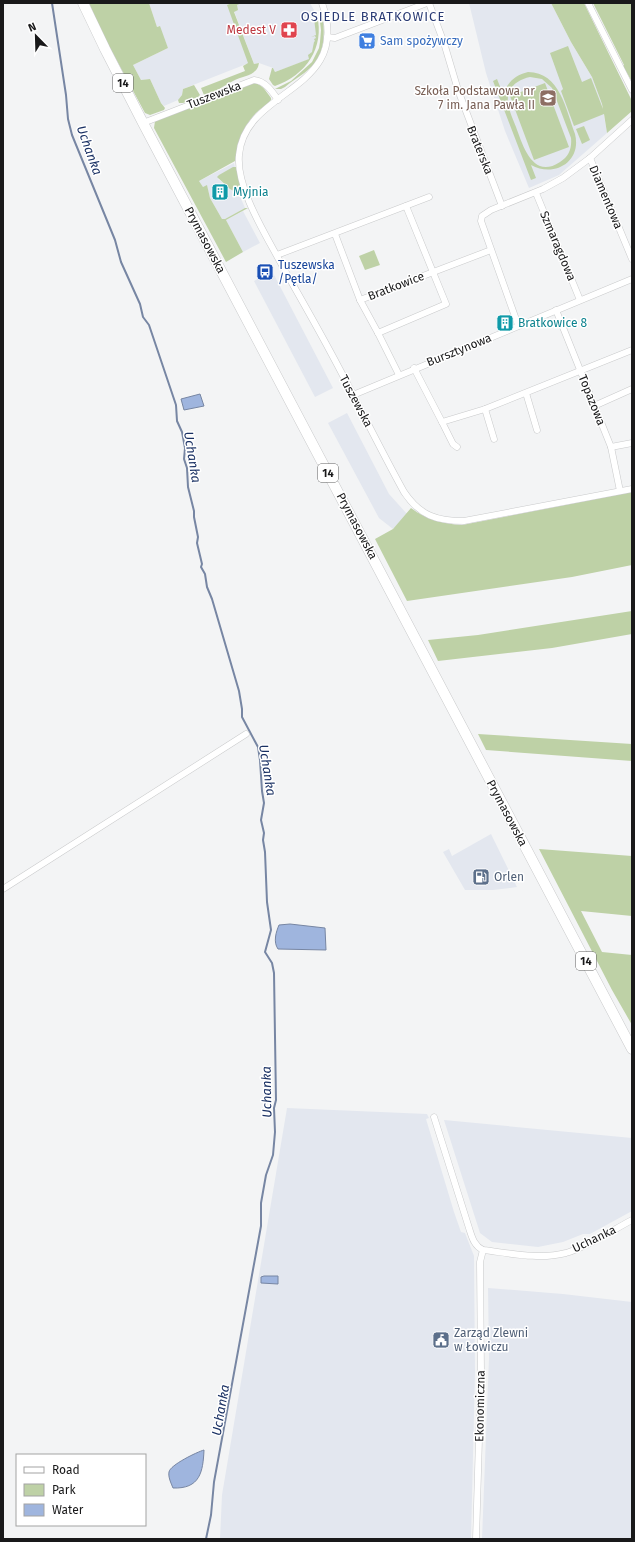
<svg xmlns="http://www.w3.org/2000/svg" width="635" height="1542" font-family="'Fira Sans',sans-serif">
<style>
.built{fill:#e3e7ef}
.green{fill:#bed1a6;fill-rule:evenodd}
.water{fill:#9fb5de;stroke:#7786a3}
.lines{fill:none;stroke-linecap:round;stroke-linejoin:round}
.stream{stroke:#7786a3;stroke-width:2}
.street-casing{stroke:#c9cacb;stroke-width:7}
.primary-casing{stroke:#c9cacb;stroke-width:11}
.street{stroke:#fff;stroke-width:6}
.primary{stroke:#fff;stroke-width:10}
.labels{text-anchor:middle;stroke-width:3;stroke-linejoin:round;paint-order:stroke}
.shield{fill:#fff;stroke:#5e5e5f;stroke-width:1}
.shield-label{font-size:11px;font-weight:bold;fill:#19191a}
.health-label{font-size:12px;fill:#be3a42;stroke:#fff;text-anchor:end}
.shop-label{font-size:12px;fill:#366cbe;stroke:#fff;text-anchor:start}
.education-label{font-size:12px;fill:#785e54;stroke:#fff;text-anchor:end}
.street-label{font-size:12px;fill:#19191a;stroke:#fff}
.culture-label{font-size:12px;fill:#0d838f;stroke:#fff;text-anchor:start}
.transit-label{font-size:12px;fill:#164399;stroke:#fff;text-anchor:start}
.service-label{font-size:12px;fill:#4e5e75;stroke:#fff;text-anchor:start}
.neighbourhood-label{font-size:13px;letter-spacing:1px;fill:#2a3b74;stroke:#fff}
.water-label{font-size:13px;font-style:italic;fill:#193063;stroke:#fff}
</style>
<rect width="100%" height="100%" fill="#f3f4f5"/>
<g class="built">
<path d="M149,3H232L228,5L249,63L183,89L182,95L178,100L164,106L161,103L150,79L141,80L133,65L168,48L159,26L157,27Z"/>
<path d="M242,3H310L314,10L317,34L313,53L309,54L310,59L275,72L273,68L259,63L254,64L234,11L236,5Z"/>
<path d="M469,3H551L571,42L592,77L602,104L607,133L559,175L529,188L505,131L486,73Z"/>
<path d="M234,163L235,167L218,179L236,193L239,194L245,208L225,219H222L210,198L207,186L203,187L199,181Z"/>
<path d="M243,211L260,243L243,252L226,220Z"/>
<path d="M272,271L333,388L315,397L254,281Z"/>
<path d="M347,413L389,494L407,514L393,529L379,518L328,423Z"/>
<path d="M491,834L517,887L493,890H465L443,852L449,849L452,856Z"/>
<path d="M287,1108L427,1114L429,1118L426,1119L454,1212L461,1232L465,1233L474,1256L475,1372L471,1539H220L222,1495Z"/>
<path d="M444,1120L632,1138V1211L590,1234H583L563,1242L538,1247L492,1242L480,1233Z"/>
<path d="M488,1288L563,1294L632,1302V1539H482L489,1358Z"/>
</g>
<g class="green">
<path d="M89,3H149L157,27L160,26L168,48L133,65L141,80L150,79L161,103L165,108L164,110L150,115L145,113L103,35Z"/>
<path d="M232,3H242L237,5L238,10L234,12L254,64L259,63L258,67C253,77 242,76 233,81C223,86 217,92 204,95L201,88L245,71L243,66L248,63L227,5Z"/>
<path d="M551,3H584L632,101V111L607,133L604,114L574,126L561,91L563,89L550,53L568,46L582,82L591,78L603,109L602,104L592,77L571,42Z"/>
<path d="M593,3H632V82L623,66L624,65Z"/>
<path d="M322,12C325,30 326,55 310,68C303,75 293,80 285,87L281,89H275L291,81L312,62L319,48L320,42L321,30L319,14Z"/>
<path d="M317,15C325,48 306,75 275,86L273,85L269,79L272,68H273L275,72L309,59L308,55L312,52L314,42L315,41L314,39L316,38L315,36L311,37L316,35L314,18Z"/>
<path d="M528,72C560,72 566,110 575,134C582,162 554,178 531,165L536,178L531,180L493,81L497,79L503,94C508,82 515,75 528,72ZM530,77L542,79L552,88L571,138C572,148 569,157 560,162C533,180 523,146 516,127C512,117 505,103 509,92C513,83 521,79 530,77Z"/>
<path d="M251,83C261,82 265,90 271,98V100C267,105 261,108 256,113C241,129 239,141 235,161L199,181L203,187L207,185L210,198L222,219H225L245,208H248L226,220L243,252L226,262L154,128L155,121Z"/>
<path d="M545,83L569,147L534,160L510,96Z"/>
<path d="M194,85L200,95L198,97L183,103H179L178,100L182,95L183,89Z"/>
<path d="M584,126L590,140L582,144L576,129Z"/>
<path d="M233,167H236L242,191L239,194L230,189L217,177L219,175Z"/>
<path d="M374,250L380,265L365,270L359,256Z"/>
<path d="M632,492V565L572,577L407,601L375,539L393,529L411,508C427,520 443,524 462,525Z"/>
<path d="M632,611V634L552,648L438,661L428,640L478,635Z"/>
<path d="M478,734L632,744V761L486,750Z"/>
<path d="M539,849L632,856V916L581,911L602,952L632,955V1025L612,990Z"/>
</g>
<g class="water">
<path d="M200,394L204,406L184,410L181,399Z"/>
<path d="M290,924L325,928L326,950L278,949C273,942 276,932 279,925Z"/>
<path d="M264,1276H278V1284L261,1283V1277Z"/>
<path d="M204,1450C203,1472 200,1489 173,1488C171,1483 168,1477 169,1472C170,1465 197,1452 204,1450Z"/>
</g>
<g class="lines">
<path class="stream" d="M52,3L66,95L68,119L72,135L115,240L121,262L140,304L143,317L149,325L176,405L177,421L182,432L185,448L184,459L187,468L188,487L194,511V517L198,537L197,543L202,564L201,567L205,574L207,587L212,599L239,691L242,709V717L258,747L260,760L262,791L264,803L261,820L264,833L263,840L265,852L267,902L271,930L265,952L272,963L274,973L276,1100L274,1108L275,1132L273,1155L266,1175L261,1203V1226L214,1482L211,1515L206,1539"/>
<g class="street-casing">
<g id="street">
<path d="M322,3C353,92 245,87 239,155C236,190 268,238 284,269C300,297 316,325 331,353C356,399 379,447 404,492C420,516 437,521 464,521L632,489"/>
<path d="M429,3L444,43L458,90L502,206"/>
<path d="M588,3L632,90"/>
<path d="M327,37L335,38L427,3"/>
<path d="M143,123L254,80C265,81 272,91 278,100"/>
<path d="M590,158L632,259"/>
<path d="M536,193L580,300"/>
<path d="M335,234L360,300L378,333L446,304L406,206"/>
<path d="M277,255L429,197"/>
<path d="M360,300L491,250"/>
<path d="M556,310L611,447L620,491"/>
<path d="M518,325L481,221L482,216L491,210L543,189L563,178L590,158L632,120"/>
<path d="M378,333L399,375"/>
<path d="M414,368L442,422L485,409L632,350"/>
<path d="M526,393L537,430"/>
<path d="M353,395L632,279"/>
<path d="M594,406L632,389"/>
<path d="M485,409L494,439"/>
<path d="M442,422L453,444L457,447"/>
<path d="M611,447L632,443"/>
<path d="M3,889L246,734"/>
<path d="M434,1117L469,1228C472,1237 474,1246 483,1250C509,1253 539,1260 566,1253C589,1246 611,1231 632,1220"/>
<path d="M476,1539L481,1372L480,1262L483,1250"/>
</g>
</g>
<g class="primary-casing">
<path id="primary" d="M83,3L105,49L143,123L632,1049"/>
</g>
<use href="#street" class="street"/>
<use href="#primary" class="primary"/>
</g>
<defs>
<g id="pharmacy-square" transform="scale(0.9)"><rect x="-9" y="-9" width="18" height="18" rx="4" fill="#e0444e" stroke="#fff"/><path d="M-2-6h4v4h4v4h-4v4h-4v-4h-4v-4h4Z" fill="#fff"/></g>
<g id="supermarket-square" transform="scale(0.9)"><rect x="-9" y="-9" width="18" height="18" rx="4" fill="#3f7fe0" stroke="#fff"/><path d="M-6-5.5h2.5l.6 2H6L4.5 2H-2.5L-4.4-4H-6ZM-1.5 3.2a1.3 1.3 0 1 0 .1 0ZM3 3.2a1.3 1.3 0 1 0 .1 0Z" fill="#fff"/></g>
<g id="school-square" transform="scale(0.9)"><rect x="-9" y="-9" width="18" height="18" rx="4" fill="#8d6e63" stroke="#fff"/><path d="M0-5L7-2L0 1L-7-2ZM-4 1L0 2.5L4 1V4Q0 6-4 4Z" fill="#fff"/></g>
<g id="building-square" transform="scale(0.9)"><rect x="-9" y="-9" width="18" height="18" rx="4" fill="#0f9aa8" stroke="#fff"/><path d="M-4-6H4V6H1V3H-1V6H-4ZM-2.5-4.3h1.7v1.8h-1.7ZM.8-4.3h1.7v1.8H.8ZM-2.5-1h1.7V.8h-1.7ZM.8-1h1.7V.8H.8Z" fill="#fff"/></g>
<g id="bus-square" transform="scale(0.9)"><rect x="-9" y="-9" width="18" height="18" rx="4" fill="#1a4fb4" stroke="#fff"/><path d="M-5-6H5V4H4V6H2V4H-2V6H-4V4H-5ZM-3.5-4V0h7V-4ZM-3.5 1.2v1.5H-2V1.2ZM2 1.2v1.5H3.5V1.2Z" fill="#fff"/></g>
<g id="fuel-square" transform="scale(0.9)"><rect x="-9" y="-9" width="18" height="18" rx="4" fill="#5c6f8a" stroke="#fff"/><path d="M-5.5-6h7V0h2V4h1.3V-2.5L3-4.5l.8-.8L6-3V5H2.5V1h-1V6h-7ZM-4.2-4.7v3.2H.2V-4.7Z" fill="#fff"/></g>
<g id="civic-square" transform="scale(0.9)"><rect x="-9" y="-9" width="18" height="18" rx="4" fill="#5c6f8a" stroke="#fff"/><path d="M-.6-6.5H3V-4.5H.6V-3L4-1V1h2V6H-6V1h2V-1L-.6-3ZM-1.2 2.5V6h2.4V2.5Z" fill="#fff"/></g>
</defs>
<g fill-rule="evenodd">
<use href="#pharmacy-square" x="289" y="30"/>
<use href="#supermarket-square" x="367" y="41"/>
<use href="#school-square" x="548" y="98"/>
<use href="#building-square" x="220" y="192"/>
<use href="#bus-square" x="265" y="272"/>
<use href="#building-square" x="505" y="323"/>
<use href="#fuel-square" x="481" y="877"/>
<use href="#civic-square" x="441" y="1340"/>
</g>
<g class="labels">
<g class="shield">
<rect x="113" y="74" width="20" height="18" rx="3"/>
<rect x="318" y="464" width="20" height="18" rx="3"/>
<rect x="576" y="952" width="20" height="18" rx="3"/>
</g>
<g class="shield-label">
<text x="123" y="87">14</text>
<text x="328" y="477">14</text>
<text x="586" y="965">14</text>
</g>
<g class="health-label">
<text x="276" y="34">Medest V</text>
</g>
<g class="shop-label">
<text x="380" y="45">Sam spożywczy</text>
</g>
<g class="education-label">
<text x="535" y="95">Szkoła Podstawowa nr<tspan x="535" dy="14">7 im. Jana Pawła II</tspan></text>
</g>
<g class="street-label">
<text transform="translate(214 95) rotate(-21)" y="4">Tuszewska</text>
<text transform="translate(480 150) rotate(68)" y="4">Braterska</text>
<text transform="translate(606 197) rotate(67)" y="4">Diamentowa</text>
<text transform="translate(205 240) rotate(62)" y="4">Prymasowska</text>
<text transform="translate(558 246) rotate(67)" y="4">Szmaragdowa</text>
<text transform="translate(396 286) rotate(-21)" y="4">Bratkowice</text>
<text transform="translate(459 350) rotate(-22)" y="4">Bursztynowa</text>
<text transform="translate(592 400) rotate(68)" y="4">Topazowa</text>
<text transform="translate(356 401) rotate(62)" y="4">Tuszewska</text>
<text transform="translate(357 526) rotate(62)" y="4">Prymasowska</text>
<text transform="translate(507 813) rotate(62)" y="4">Prymasowska</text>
<text transform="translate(594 1239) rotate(-26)" y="4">Uchanka</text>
<text transform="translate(480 1406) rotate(-89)" y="4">Ekonomiczna</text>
</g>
<g class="culture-label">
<text x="233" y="196">Myjnia</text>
<text x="518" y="327">Bratkowice 8</text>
</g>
<g class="transit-label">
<text x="278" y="269">Tuszewska<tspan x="278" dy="14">/Pętla/</tspan></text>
</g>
<g class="service-label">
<text x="494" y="881">Orlen</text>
<text x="454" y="1337">Zarząd Zlewni<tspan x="454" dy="14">w Łowiczu</tspan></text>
</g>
<g class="neighbourhood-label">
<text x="373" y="21">OSIEDLE BRATKOWICE</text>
</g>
<g class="water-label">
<text transform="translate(90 150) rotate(70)" y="5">Uchanka</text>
<text transform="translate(193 457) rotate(81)" y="5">Uchanka</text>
<text transform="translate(268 770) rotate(81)" y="5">Uchanka</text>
<text transform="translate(266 1092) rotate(-91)" y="5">Uchanka</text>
<text transform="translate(220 1410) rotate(-80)" y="5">Uchanka</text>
</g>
</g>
<rect width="635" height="1542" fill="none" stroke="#19191a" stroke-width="8"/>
<rect x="16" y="1454" width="130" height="72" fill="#ffffff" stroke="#a3a3a3"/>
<rect x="24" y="1467" width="20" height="6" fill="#ffffff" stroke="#a3a3a3"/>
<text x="52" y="1474" font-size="12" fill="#19191a">Road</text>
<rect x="24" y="1484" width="20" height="12" fill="#bed1a6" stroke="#a3a3a3"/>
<text x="52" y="1494" font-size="12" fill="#19191a">Park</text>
<rect x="24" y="1504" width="20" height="12" fill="#9fb5de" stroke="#a3a3a3"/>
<text x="52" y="1514" font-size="12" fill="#19191a">Water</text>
<g transform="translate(36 36) rotate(337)" stroke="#ffffff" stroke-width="3" paint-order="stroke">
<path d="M0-3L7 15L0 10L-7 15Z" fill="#19191a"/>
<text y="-6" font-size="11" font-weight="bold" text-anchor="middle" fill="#19191a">N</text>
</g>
</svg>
